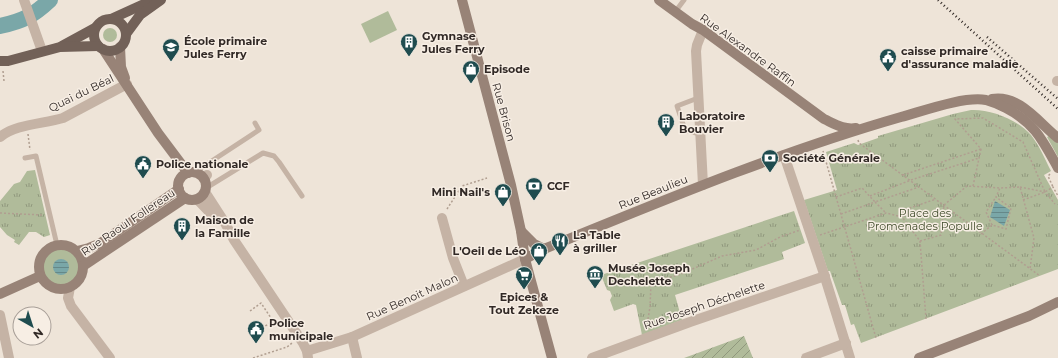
<svg xmlns="http://www.w3.org/2000/svg" width="1058" height="358" font-family="Montserrat,sans-serif">
<style>
.grass{fill:#b0bb9a}
.park{fill:url(#park-tufts)}
.garden{fill:url(#garden-furrows)}
.water{fill:url(#water-rules)}
.lines{fill:none;stroke-linecap:round;stroke-linejoin:round}
.river{stroke:#7aa7a8;stroke-width:16}
.path{stroke:#b09e90;stroke-width:1.5;stroke-dasharray:2 2;stroke-linecap:butt}
.lane{stroke:#c5b3a5;stroke-width:5}
.street{stroke:#c5b3a5;stroke-width:10}
.secondary{stroke:#988377;stroke-width:10}
.primary{stroke:#726158;stroke-width:10}
.rail{stroke:#312926;stroke-width:2.5;stroke-dasharray:1 3;stroke-linecap:butt}
.labels{text-anchor:middle;stroke-width:3;stroke-linejoin:round;paint-order:stroke}
.poi-label{font-size:11px;font-weight:bold;fill:#312926;stroke:#f7eee4;text-anchor:start}
.street-label{font-size:11px;fill:#312926;stroke:#f7eee4}
.park-label{font-size:11px;fill:#414d2c;stroke:#f7eee4}
</style>
<defs>
<pattern id="park-tufts" width="24" height="20" patternUnits="userSpaceOnUse"><rect width="24" height="20" fill="#b0bb9a"/><path d="M3 7l-1-3M5 7V3M7 7l1-3M15 17l-1-3M17 17v-4M19 17l1-3" fill="none" stroke="#90987d"/></pattern>
<pattern id="garden-furrows" width="10" height="10" patternUnits="userSpaceOnUse"><rect width="10" height="10" fill="#b0bb9a"/><path d="M-1 1l2-2M0 10L10 0M9 11l2-2" fill="none" stroke="#90987d"/></pattern>
<pattern id="water-rules" width="6" height="5" patternUnits="userSpaceOnUse"><rect width="6" height="5" fill="#7aa7a8"/><path d="M0 2.5h6" fill="none" stroke="#658889"/></pattern>
</defs>
<rect width="100%" height="100%" fill="#eee4d8"/>
<g class="grass">
<path d="M388,11L397,30L370,43L361,24Z"/>
<circle cx="110" cy="35" r="7"/>
<path d="M1049,136L1058,143V157L1047,137Z"/>
<circle cx="61" cy="267" r="18"/>
</g>
<g class="park">
<path d="M971,110C991,109 1018,120 1031,135C1039,145 1045,159 1051,171L1044,175L1058,200V269L861,343L854,324L851,325L845,305H842L830,271H828L804,200L837,190L826,152L854,143L858,145L878,138V136L953,114Z"/>
<path d="M35,170L50,235L44,237L36,232H29L19,245L14,242L15,240L7,235L0,227V201L14,184L20,182L27,171Z"/>
<path d="M794,211L805,243L782,252L784,259L781,260L675,295L682,320L642,335L636,305L633,304L614,311L610,300L612,296L610,291L607,290L601,275Z"/>
</g>
<path class="garden" d="M744,336L753,358H684Z"/>
<g class="water">
<path d="M995,201L1010,210L1004,226L990,217Z"/>
<circle cx="61" cy="267" r="8"/>
</g>
<g class="lines">
<path class="river" d="M0,26C23,21 33,16 50,0"/>
<g class="path">
<path d="M3,71L4,81"/>
<path d="M28,134L30,150"/>
<path d="M858,140L859,143L1040,276"/>
<path d="M823,151L876,338"/>
<path d="M1050,174L1048,176L1053,187"/>
<path d="M903,175L981,149"/>
<path d="M973,186L981,149L955,119L983,118L1023,142L1045,192"/>
<path d="M1020,187L1045,192L1055,204"/>
<path d="M870,196L911,180L979,158"/>
<path d="M836,197L862,188L875,202L919,187"/>
<path d="M1023,200L1045,192L1053,187L1058,196"/>
<path d="M447,209L462,186L487,178"/>
<path d="M0,213L42,215"/>
<path d="M841,214L875,202L886,213"/>
<path d="M902,217L907,209L936,199"/>
<path d="M992,225L986,212L996,197"/>
<path d="M981,234L992,225L1006,229L1011,208L996,197L1000,188"/>
<path d="M820,235L886,213L902,217L920,241L926,319"/>
<path d="M920,241L941,235L944,205L967,186L1000,188L1020,187L1034,238L1030,269"/>
<path d="M250,311L261,303L273,321L276,319"/>
<path d="M649,327L648,319L650,307L651,283L681,274L722,256L756,250L780,237L800,230"/>
<path d="M262,328L273,321"/>
<path d="M253,358L287,347L292,343"/>
</g>
<g class="lane">
<path d="M675,12L684,0"/>
<path d="M698,98L677,106L685,130L700,134"/>
<path d="M25,158L36,156L57,245"/>
<path d="M195,172L259,130L255,123"/>
<path d="M206,188L263,153L274,156L279,162L302,196"/>
</g>
<g class="street">
<path d="M24,0L42,51"/>
<path d="M1057,81H1058"/>
<path d="M0,137C16,124 43,124 63,118L127,84"/>
<path d="M784,155L823,271L850,358"/>
<path d="M204,178L207,175"/>
<path d="M703,185L696,51L697,45L703,30"/>
<path d="M205,192L225,223L234,240L303,343L307,351L308,358"/>
<path d="M197,199L217,220"/>
<path d="M442,218L453,258L464,286"/>
<path d="M70,287L68,298L71,306L110,358"/>
<path d="M0,315L9,358"/>
<path d="M352,337L357,358"/>
<path d="M307,351L352,337L525,259"/>
<path d="M592,358L690,322L825,276"/>
<path d="M806,358L846,343"/>
</g>
<g class="secondary">
<path d="M462,0L511,185L521,231L525,259L552,358"/>
<path d="M659,0L692,24L703,30L824,119C835,124 844,130 856,128"/>
<path d="M120,47L121,67L125,78"/>
<path d="M103,49L158,133L188,173"/>
<path d="M992,99C1019,94 1039,123 1058,138"/>
<circle cx="192" cy="186" r="14"/>
<path d="M521,231L534,244L544,249"/>
<circle cx="61" cy="267" r="22"/>
<path d="M77,251L89,248L99,244L179,189"/>
<path d="M525,259L544,249C662,201 779,152 901,117C923,111 964,96 986,100C993,102 1000,105 1006,108C1035,123 1043,141 1058,168"/>
<path d="M83,266L185,198"/>
<path d="M0,294L40,276"/>
<path d="M919,358L1029,316L1058,302"/>
</g>
<g class="primary">
<path d="M111,19L153,0"/>
<circle cx="110" cy="35" r="16"/>
<path d="M126,34L140,15L161,0"/>
<path d="M62,46L95,28"/>
<path d="M0,61H8L60,47L98,46"/>
</g>
<g class="rail">
<path d="M938,0L1058,109"/>
<path d="M987,37L1058,99"/>
</g>
</g>
<defs>
<g id="building-pin" transform="scale(0.9)"><path d="M0 17L-7.5 6A9.5 9.5 0 1 1 7.5 6Z" fill="#1f4c4f" stroke="#f7eee4"/><path d="M-4-6H4V6H1V3H-1V6H-4ZM-2.5-4.3h1.7v1.8h-1.7ZM.8-4.3h1.7v1.8H.8ZM-2.5-1h1.7V.8h-1.7ZM.8-1h1.7V.8H.8Z" fill="#fff"/></g>
<g id="school-pin" transform="scale(0.9)"><path d="M0 17L-7.5 6A9.5 9.5 0 1 1 7.5 6Z" fill="#1f4c4f" stroke="#f7eee4"/><path d="M0-5L7-2L0 1L-7-2ZM-4 1L0 2.5L4 1V4Q0 6-4 4Z" fill="#fff"/></g>
<g id="civic-pin" transform="scale(0.9)"><path d="M0 17L-7.5 6A9.5 9.5 0 1 1 7.5 6Z" fill="#1f4c4f" stroke="#f7eee4"/><path d="M-.6-6.5H3V-4.5H.6V-3L4-1V1h2V6H-6V1h2V-1L-.6-3ZM-1.2 2.5V6h2.4V2.5Z" fill="#fff"/></g>
<g id="shop-pin" transform="scale(0.9)"><path d="M0 17L-7.5 6A9.5 9.5 0 1 1 7.5 6Z" fill="#1f4c4f" stroke="#f7eee4"/><path d="M-5-2.5h2.3a2.7 3.5 0 0 1 5.4 0H5L5.5 6h-11ZM-1.5-2.5h3a1.5 2.3 0 0 0-3 0Z" fill="#fff"/></g>
<g id="bank-pin" transform="scale(0.9)"><path d="M0 17L-7.5 6A9.5 9.5 0 1 1 7.5 6Z" fill="#1f4c4f" stroke="#f7eee4"/><path d="M-6-4H6V4H-6ZM0-2.3a2.3 2.3 0 1 0 0 4.6a2.3 2.3 0 1 0 0-4.6Z" fill="#fff"/></g>
<g id="restaurant-pin" transform="scale(0.9)"><path d="M0 17L-7.5 6A9.5 9.5 0 1 1 7.5 6Z" fill="#1f4c4f" stroke="#f7eee4"/><path d="M-5-6h1v4h1v-4h1v4h1v-4h1v5L-1.5 .5V6h-2V.5L-5-1ZM5-6V6H3V1.5H1.5Q1.5-4 5-6Z" fill="#fff"/></g>
<g id="museum-pin" transform="scale(0.9)"><path d="M0 17L-7.5 6A9.5 9.5 0 1 1 7.5 6Z" fill="#1f4c4f" stroke="#f7eee4"/><path d="M0-6L6-3V-2H-6V-3ZM-5-1h2V3h-2ZM-1-1h2V3h-2ZM3-1h2V3H3ZM-6 4H6V6H-6Z" fill="#fff"/></g>
<g id="supermarket-pin" transform="scale(0.9)"><path d="M0 17L-7.5 6A9.5 9.5 0 1 1 7.5 6Z" fill="#1f4c4f" stroke="#f7eee4"/><path d="M-6-5.5h2.5l.6 2H6L4.5 2H-2.5L-4.4-4H-6ZM-1.5 3.2a1.3 1.3 0 1 0 .1 0ZM3 3.2a1.3 1.3 0 1 0 .1 0Z" fill="#fff"/></g>
</defs>
<g fill-rule="evenodd">
<use href="#building-pin" x="409" y="42"/>
<use href="#school-pin" x="171" y="47"/>
<use href="#civic-pin" x="888" y="57"/>
<use href="#shop-pin" x="471" y="69"/>
<use href="#building-pin" x="666" y="122"/>
<use href="#bank-pin" x="770" y="158"/>
<use href="#civic-pin" x="143" y="164"/>
<use href="#bank-pin" x="534" y="186"/>
<use href="#shop-pin" x="503" y="192"/>
<use href="#building-pin" x="182" y="226"/>
<use href="#restaurant-pin" x="560" y="241"/>
<use href="#shop-pin" x="539" y="251"/>
<use href="#museum-pin" x="595" y="274"/>
<use href="#supermarket-pin" x="524" y="275"/>
<use href="#civic-pin" x="256" y="329"/>
</g>
<g class="labels">
<g class="poi-label">
<text x="422" y="40">Gymnase<tspan x="422" dy="13">Jules Ferry</tspan></text>
<text x="184" y="45">École primaire<tspan x="184" dy="13">Jules Ferry</tspan></text>
<text x="901" y="55">caisse primaire<tspan x="901" dy="13">d'assurance maladie</tspan></text>
<text x="484" y="73">Episode</text>
<text x="679" y="120">Laboratoire<tspan x="679" dy="13">Bouvier</tspan></text>
<text x="783" y="162">Société Générale</text>
<text x="156" y="168">Police nationale</text>
<text x="547" y="190">CCF</text>
<text x="490" y="196" text-anchor="end">Mini Nail's</text>
<text x="195" y="224">Maison de<tspan x="195" dy="13">la Famille</tspan></text>
<text x="573" y="239">La Table<tspan x="573" dy="13">à griller</tspan></text>
<text x="526" y="255" text-anchor="end">L'Oeil de Léo</text>
<text x="608" y="272">Musée Joseph<tspan x="608" dy="13">Dechelette</tspan></text>
<text x="524" y="301" text-anchor="middle">Epices &amp;<tspan x="524" dy="13">Tout Zekeze</tspan></text>
<text x="269" y="327">Police<tspan x="269" dy="13">municipale</tspan></text>
</g>
<g class="street-label">
<text transform="translate(748 50) rotate(36)" y="4">Rue Alexandre Raffin</text>
<text transform="translate(81 93) rotate(-26)" y="4">Quai du Béal</text>
<text transform="translate(504 112) rotate(75)" y="4">Rue Brison</text>
<text transform="translate(653 192) rotate(-22)" y="4">Rue Beaulieu</text>
<text transform="translate(128 222) rotate(-34)" y="4">Rue Raoul Follereau</text>
<text transform="translate(412 297) rotate(-24)" y="4">Rue Benoit Malon</text>
<text transform="translate(704 305) rotate(-19)" y="4">Rue Joseph Déchelette</text>
</g>
<g class="park-label">
<text x="925" y="217">Place des<tspan x="925" dy="13">Promenades Populle</tspan></text>
</g>
</g>
<g transform="translate(32 326) rotate(141)"><circle r="19" fill="#f7eee4" stroke="#a89f98"/>
<path d="M0-3L7 15L0 10L-7 15Z" fill="#1f4c4f"/>
<text y="-6" font-size="11" font-weight="bold" text-anchor="middle" fill="#312926">N</text>
</g>
</svg>
